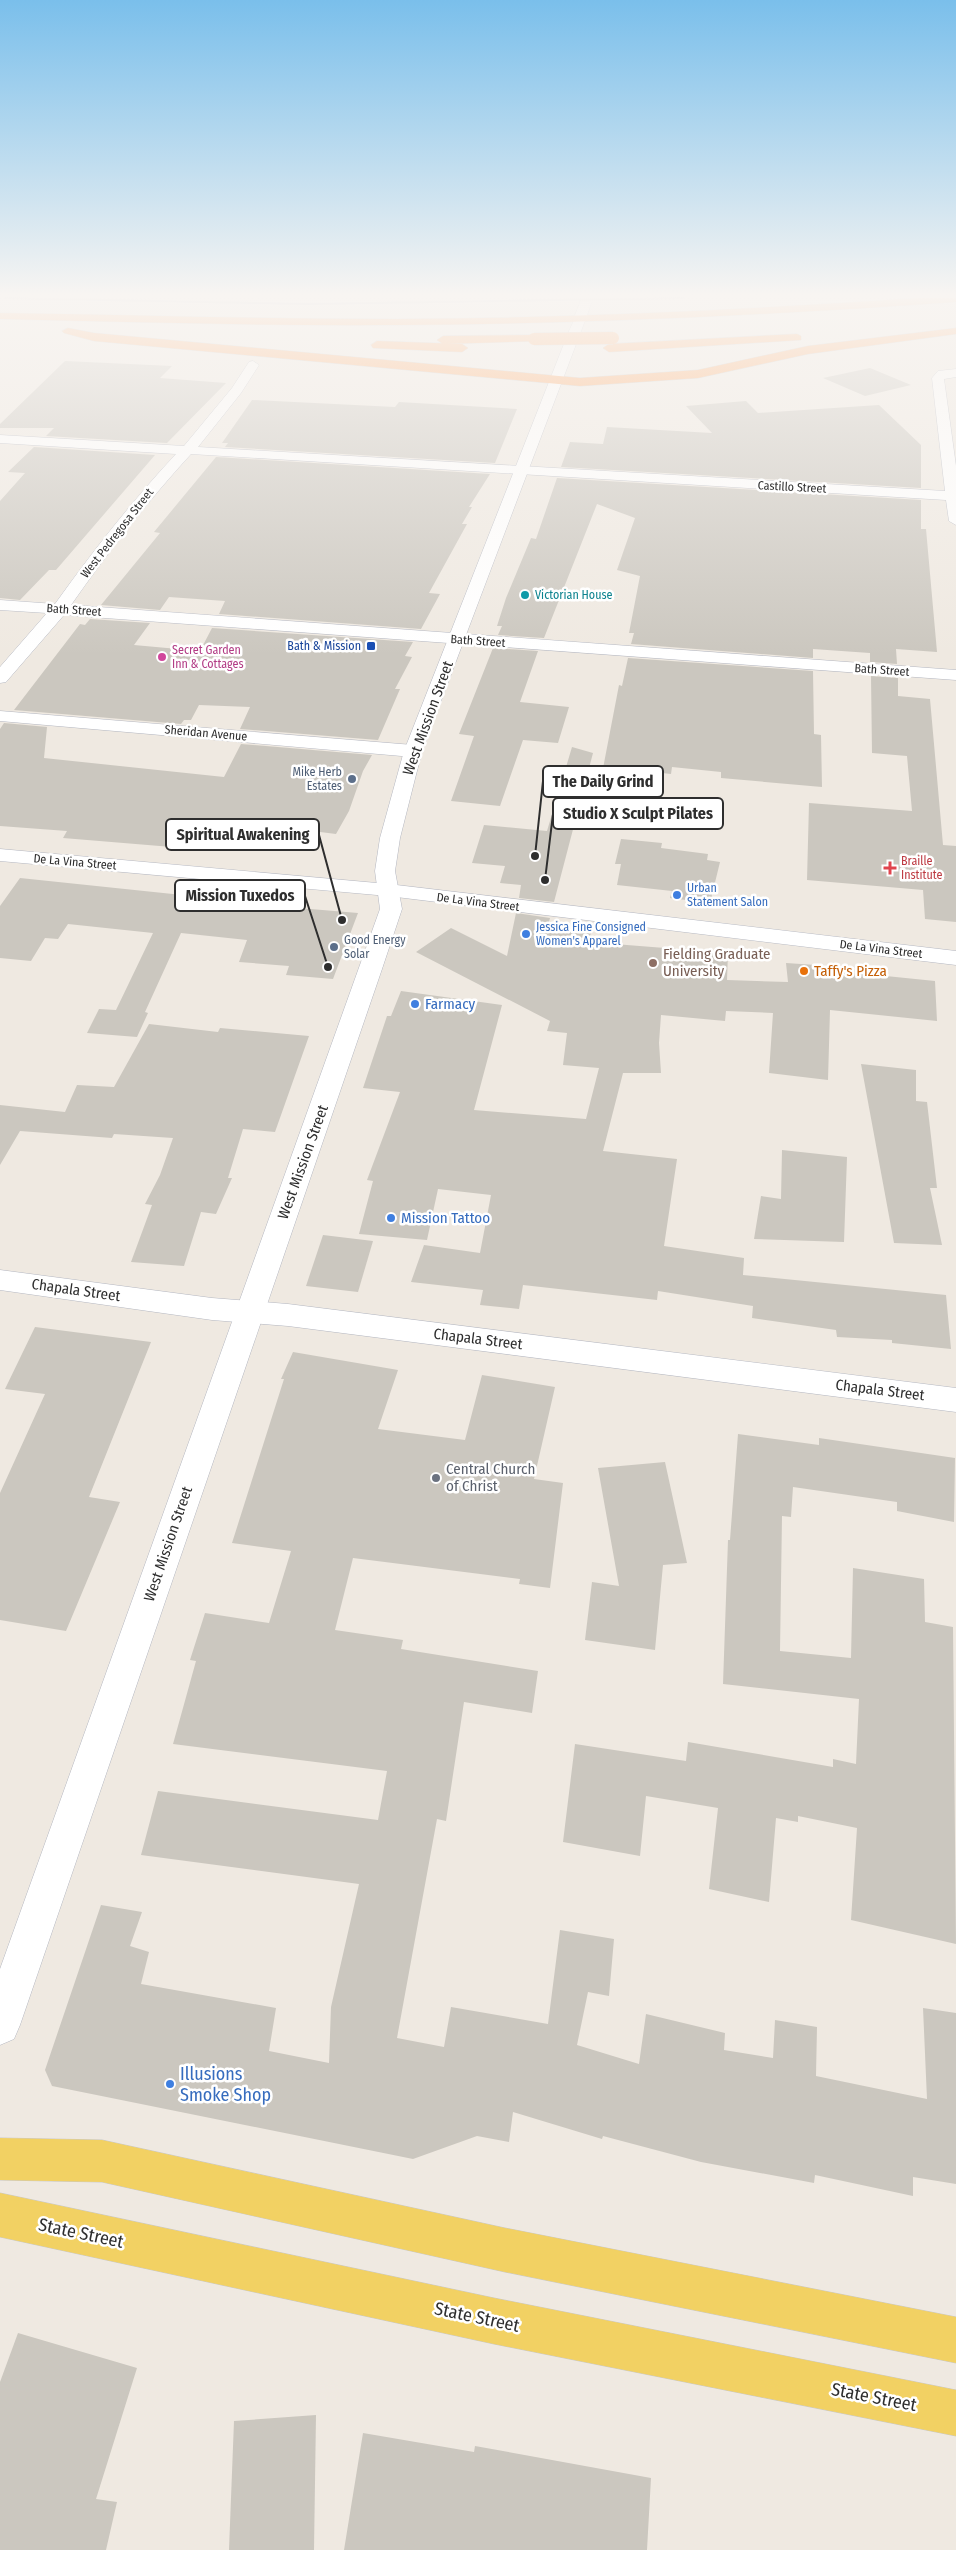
<svg xmlns="http://www.w3.org/2000/svg" width="956" height="2550" font-family="'Fira Sans Condensed',sans-serif">
<style>
.building{fill:#cbc7bf}
.lines{fill:none;stroke-linecap:round;stroke-linejoin:round}
.minor-casing{stroke:#b4b7c1;stroke-width:1}
.tertiary-casing{stroke:#b4b7c1;stroke-width:1}
.secondary-casing{stroke:#b4b7c1;stroke-width:1}
.primary-casing{stroke:#c9c9c9;stroke-width:1}
.motorway-casing{stroke:#c9c9c9;stroke-width:1}
.minor{fill:#fff;fill-rule:evenodd}
.tertiary{fill:#fff;fill-rule:evenodd}
.secondary{fill:#fff;fill-rule:evenodd}
.primary{fill:#f2d163;fill-rule:evenodd}
.motorway{fill:#ffa35c;fill-rule:evenodd}
.rail{stroke:#a3a6b8;stroke-width:2}
.motorway-bridge-casing{stroke:#c9c9c9;stroke-width:13;stroke-linecap:butt}
.motorway-bridge{stroke:#ffa35c;stroke-width:12}
.culture-dot{fill:#0f9aa8;stroke:#fff;stroke-width:2}
.transit-dot{fill:#1a4fb4;stroke:#fff;stroke-width:2}
.hotel-dot{fill:#d1479c;stroke:#fff;stroke-width:2}
.service-dot{fill:#5c6f8a;stroke:#fff;stroke-width:2}
.health-dot{fill:#e0444e;stroke:#fff;stroke-width:2}
.shop-dot{fill:#3f7fe0;stroke:#fff;stroke-width:2}
.education-dot{fill:#8d6e63;stroke:#fff;stroke-width:2}
.food-dot{fill:#e8710a;stroke:#fff;stroke-width:2}
.worship-dot{fill:#6b7280;stroke:#fff;stroke-width:2}
.labels{text-anchor:middle;stroke-width:5;stroke-linejoin:round;paint-order:stroke}
.far-street-label{font-size:12px;fill:#2e2e2e;stroke:#fff}
.far-culture-label{font-size:12px;fill:#0d838f;stroke:#fff;text-anchor:start}
.far-transit-label{font-size:12px;fill:#164399;stroke:#fff;text-anchor:end}
.far-hotel-label{font-size:12px;fill:#b23c85;stroke:#fff;text-anchor:start}
.far-service-label{font-size:12px;fill:#4e5e75;stroke:#fff;text-anchor:end}
.far-health-label{font-size:12px;fill:#be3a42;stroke:#fff;text-anchor:start}
.far-shop-label{font-size:12px;fill:#366cbe;stroke:#fff;text-anchor:start}
.street-label{font-size:15px;fill:#2e2e2e;stroke:#fff}
.education-label{font-size:15px;fill:#785e54;stroke:#fff;text-anchor:start}
.food-label{font-size:15px;fill:#c56008;stroke:#fff;text-anchor:start}
.shop-label{font-size:15px;fill:#366cbe;stroke:#fff;text-anchor:start}
.worship-label{font-size:15px;fill:#5b616d;stroke:#fff;text-anchor:start}
.near-shop-label{font-size:18px;fill:#366cbe;stroke:#fff;text-anchor:start}
.near-street-label{font-size:18px;fill:#2e2e2e;stroke:#fff}
.leader{fill:none;stroke:#2e2e2e;stroke-width:2}
.callout-dot{fill:#2e2e2e;stroke:#fff;stroke-width:2}
.callout{fill:#fff;stroke:#2e2e2e;stroke-width:2}
.callout-label{font-size:16px;text-anchor:middle;font-weight:bold;fill:#2e2e2e}
</style>
<rect width="100%" height="100%" fill="#efe9e1"/>
<g class="building">
<path d="M65,361L172,366L160,378L226,383L167,443L46,436L54,428H0V424Z"/>
<path d="M870,368L911,385L865,396L823,378Z"/>
<path d="M252,400L395,407L399,402L517,409L495,463L225,447L228,443H222Z"/>
<path d="M746,401L758,413L879,405L921,445V488L561,467L570,442L603,444L607,427L712,433L686,406Z"/>
<path d="M34,447L155,455L56,570H49L20,600L0,598V501L25,473L8,472Z"/>
<path d="M216,457L490,474L469,507H472L462,524H467L429,593L440,594L421,629L219,614L225,601L169,597L160,610L101,605L160,533L154,532Z"/>
<path d="M557,478L921,500V529H926L937,652L896,649L897,664L870,662V653L813,649V658L631,644L634,633H629L640,576L617,570L635,518L597,504L544,638L498,635L502,626H497L506,598L531,538L536,539Z"/>
<path d="M90,619L150,623L134,645L200,651L212,628L413,642L405,656L412,657L395,689H400L378,740L240,729L250,707L199,705L191,720H184L181,724L14,710L80,624L85,625Z"/>
<path d="M493,648L538,651L520,702L569,707L558,743L523,740L500,806L451,801L474,736L459,734Z"/>
<path d="M628,658L813,671L814,734L821,735L822,787L721,778V772L672,767L671,774L644,771L636,814L595,810L619,685L622,686Z"/>
<path d="M871,676L898,678V696L930,699L943,845L956,846V922L925,919L923,890L807,880L809,803L912,811L907,756L872,753Z"/>
<path d="M4,723L47,727L44,758L224,777L241,744L372,755L363,771L349,811L336,834L273,826L269,835L194,829L184,848L63,838L67,831L0,826V729Z"/>
<path d="M572,747L593,753L554,902L519,898L521,885L500,883L505,866L472,863L484,825L547,831Z"/>
<path d="M621,839L662,843L661,848L708,854L707,860L720,862L710,903L670,898L672,891L617,885L621,864H615Z"/>
<path d="M20,878L230,900L229,902L358,913L333,979L286,975L289,966L239,962L247,940L181,933L145,1012L148,1013L137,1037L87,1033L99,1009L116,1010L153,933L68,924L58,939L45,938L31,961L0,958V906Z"/>
<path d="M516,913L550,918L547,929L591,932L589,942L728,953L727,980L788,982L786,963L816,965L817,969L935,981L937,1021L830,1010L828,1080L769,1073L773,1013L726,1011L725,1021L661,1015L659,1043L661,1073H623L603,1151L677,1159L664,1246L744,1258L743,1275L946,1295L951,1349L892,1343V1340L837,1337L836,1330L752,1318L753,1306L658,1291L657,1300L523,1285L519,1309L480,1305L483,1290L411,1282L424,1245L480,1253L491,1195L438,1189L427,1240L359,1234L373,1181L367,1180L400,1092L363,1088L387,1016H391L401,991L502,1005L474,1110L586,1119L599,1068L563,1065L567,1033L547,1031L550,1021L416,952L451,928L507,956Z"/>
<path d="M149,1024L218,1032L220,1028L309,1036L275,1132L243,1129L228,1178H232L216,1214L201,1212L184,1266L131,1262L152,1205L145,1204L160,1175L173,1138L114,1134L112,1138L20,1131L0,1165V1105L65,1112L77,1085L114,1087Z"/>
<path d="M861,1064L916,1070V1101L927,1102L937,1188H930L942,1245L894,1243Z"/>
<path d="M782,1150L847,1157L844,1242L754,1239L761,1196L781,1199Z"/>
<path d="M323,1235L373,1241L358,1292L306,1286Z"/>
<path d="M35,1327L151,1342L89,1497L120,1502L66,1631L0,1620V1493L45,1394L5,1389Z"/>
<path d="M293,1352L398,1370L378,1429L465,1440L482,1375L555,1387L534,1479L563,1483L550,1588L519,1584L520,1579L353,1558L335,1630L403,1640L401,1649L538,1671L532,1713L464,1702L446,1821L437,1819L397,2038L444,2047L451,2007L548,2024L560,1930L614,1939L609,1996L588,1992L577,2045L639,2064L646,2014L725,2033L724,2050L773,2058L775,2020L817,2027L816,2076L927,2099L923,2008L956,2013V2184L913,2177V2196L815,2175L814,2183L701,2162L603,2136L602,2139L513,2112L509,2142L477,2136L413,2159L52,2086L45,2070L101,1905L142,1912L130,1946L149,1952L141,1984L276,2008L269,2051L329,2063L331,2007L359,1884L141,1855L158,1791L378,1820L387,1771L173,1744L196,1661L190,1660L205,1613L269,1623L291,1551L232,1543L284,1379H281Z"/>
<path d="M738,1434L819,1445V1438L955,1458L954,1522L897,1511V1502L793,1487L791,1517L782,1516L780,1651L851,1658L853,1568L924,1579L925,1622L953,1627L956,1944L851,1920L857,1828L798,1816V1822L776,1818L769,1902L709,1889L718,1808L646,1796L640,1856L563,1842L575,1744L686,1761L688,1742L833,1767V1759L856,1764L859,1699L723,1684L728,1540H730Z"/>
<path d="M665,1462L687,1563L663,1565L655,1650L585,1640L592,1582L619,1586L598,1468Z"/>
<path d="M18,2333L137,2368L96,2499L117,2502L106,2550H0V2382Z"/>
<path d="M316,2415L314,2550H229L234,2421Z"/>
<path d="M363,2433L474,2452L475,2446L651,2478L647,2550H344Z"/>
</g>
<g class="lines">
<g class="minor-casing">
<g id="minor">
<path d="M253,361L259,365L241,393L198,447L945,491L932,378L938,371L956,369V377L944,379L956,466V525L949,521L946,500L191,454C147,502 108,552 71,605L956,670V680L64,615L6,682L0,683V667L47,613L0,610V600L55,604C93,551 132,501 176,454L0,443V435L184,446L232,388L249,362Z"/>
<path d="M0,711L413,745L420,747L422,751L420,755L413,757L0,721Z"/>
</g>
</g>
<g class="tertiary-casing">
<g id="tertiary">
<path d="M582,298H593L586,318L580,321L574,318Z"/>
<path d="M0,849L388,884L956,951V965L388,896L0,861Z"/>
<path d="M0,1270L212,1298L288,1304L956,1388V1412L288,1326L212,1320L0,1290Z"/>
</g>
</g>
<g class="secondary-casing">
<path id="secondary" d="M580,315L586,318L422,751L400,838L395,871L402,909L382,969L20,2025L14,2039L0,2045V1969L380,909L375,871L380,838L404,751L569,331L576,316Z"/>
</g>
<g class="primary-casing">
<g id="primary">
<path d="M0,2138L102,2140L505,2228L956,2317V2363L505,2272L102,2182L0,2180Z"/>
<path d="M0,2193L494,2298L956,2390V2436L494,2344L0,2237Z"/>
</g>
</g>
<g class="motorway-casing">
<g id="motorway">
<path d="M918,298H956V302C770,315 585,324 399,325C266,326 133,322 0,319V313C132,315 264,319 397,319C571,318 744,310 918,298Z"/>
<path d="M68,328L94,333L580,378L698,370L808,346L956,328V334L808,354L698,378L580,386L94,341L64,333L62,331Z"/>
<path d="M797,334L801,336V340L609,352L603,348L609,344Z"/>
<path d="M534,335L540,339L538,341L443,344L437,340L443,336Z"/>
<path d="M377,341L462,344L468,348L462,352L373,348L371,345Z"/>
</g>
</g>
<use href="#minor" class="minor"/>
<use href="#tertiary" class="tertiary"/>
<use href="#secondary" class="secondary"/>
<use href="#primary" class="primary"/>
<use href="#motorway" class="motorway"/>
<path class="rail" d="M5,298L309,304L683,298"/>
<g class="motorway-bridge-casing">
<path id="motorway-bridge" d="M534,339L613,338"/>
</g>
<use href="#motorway-bridge" class="motorway-bridge"/>
</g>
<linearGradient id="sky" x2="0" y2="1"><stop stop-color="#7abfeb"/><stop offset="0.45" stop-color="#f8f5f2"/><stop offset="1" stop-color="#f8f5f2" stop-opacity="0"/></linearGradient>
<rect width="956" height="655" fill="url(#sky)"/>
<circle class="culture-dot" cx="525" cy="595" r="5"/>
<rect class="transit-dot" x="366" y="641" width="10" height="10" rx="2.5"/>
<circle class="hotel-dot" cx="162" cy="657" r="5"/>
<g class="service-dot">
<circle cx="352" cy="779" r="5"/>
<circle cx="334" cy="947" r="5"/>
</g>
<path class="health-dot" d="M887.5 860.5h5v5h5v5h-5v5h-5v-5h-5v-5h5z"/>
<g class="shop-dot">
<circle cx="677" cy="895" r="5"/>
<circle cx="526" cy="934" r="5"/>
<circle cx="415" cy="1004" r="5"/>
<circle cx="391" cy="1218" r="5"/>
<circle cx="170" cy="2084" r="5"/>
</g>
<circle class="education-dot" cx="653" cy="963" r="5"/>
<circle class="food-dot" cx="804" cy="971" r="5"/>
<circle class="worship-dot" cx="436" cy="1478" r="5"/>
<g class="labels">
<g class="far-street-label">
<text transform="translate(792 487) rotate(3)" y="4">Castillo Street</text>
<text transform="translate(117 533) rotate(-52)" y="4">West Pedregosa Street</text>
<text transform="translate(74 610) rotate(4)" y="4">Bath Street</text>
<text transform="translate(478 641) rotate(4)" y="4">Bath Street</text>
<text transform="translate(882 670) rotate(4)" y="4">Bath Street</text>
<text transform="translate(206 733) rotate(5)" y="4">Sheridan Avenue</text>
<text transform="translate(75 862) rotate(5)" y="4">De La Vina Street</text>
<text transform="translate(478 902) rotate(7)" y="4">De La Vina Street</text>
<text transform="translate(881 949) rotate(7)" y="4">De La Vina Street</text>
</g>
<g class="far-culture-label">
<text x="535" y="599">Victorian House</text>
</g>
<g class="far-transit-label">
<text x="361" y="650">Bath &amp; Mission</text>
</g>
<g class="far-hotel-label">
<text x="172" y="654">Secret Garden<tspan x="172" dy="14">Inn &amp; Cottages</tspan></text>
</g>
<g class="far-service-label">
<text x="342" y="776">Mike Herb<tspan x="342" dy="14">Estates</tspan></text>
<text x="344" y="944" text-anchor="start">Good Energy<tspan x="344" dy="14">Solar</tspan></text>
</g>
<g class="far-health-label">
<text x="901" y="865">Braille<tspan x="901" dy="14">Institute</tspan></text>
</g>
<g class="far-shop-label">
<text x="687" y="892">Urban<tspan x="687" dy="14">Statement Salon</tspan></text>
<text x="536" y="931">Jessica Fine Consigned<tspan x="536" dy="14">Women's Apparel</tspan></text>
</g>
<g class="street-label">
<text transform="translate(428 718) rotate(-70)" y="5">West Mission Street</text>
<text transform="translate(303 1162) rotate(-70)" y="5">West Mission Street</text>
<text transform="translate(76 1290) rotate(8)" y="5">Chapala Street</text>
<text transform="translate(478 1339) rotate(7)" y="5">Chapala Street</text>
<text transform="translate(880 1390) rotate(7)" y="5">Chapala Street</text>
<text transform="translate(168 1544) rotate(-71)" y="5">West Mission Street</text>
</g>
<g class="education-label">
<text x="663" y="959">Fielding Graduate<tspan x="663" dy="17">University</tspan></text>
</g>
<g class="food-label">
<text x="814" y="976">Taffy's Pizza</text>
</g>
<g class="shop-label">
<text x="425" y="1009">Farmacy</text>
<text x="401" y="1223">Mission Tattoo</text>
</g>
<g class="worship-label">
<text x="446" y="1474">Central Church<tspan x="446" dy="17">of Christ</tspan></text>
</g>
<g class="near-shop-label">
<text x="180" y="2080">Illusions<tspan x="180" dy="21">Smoke Shop</tspan></text>
</g>
<g class="near-street-label">
<text transform="translate(81 2233) rotate(12)" y="6">State Street</text>
<text transform="translate(477 2317) rotate(12)" y="6">State Street</text>
<text transform="translate(874 2397) rotate(11)" y="6">State Street</text>
</g>
</g>
<path class="leader" d="M535 856L543 781M545 880L553 814M342 920L319 835M328 967L305 896"/>
<g class="callout-dot">
<circle cx="535" cy="856" r="5"/>
<circle cx="545" cy="880" r="5"/>
<circle cx="342" cy="920" r="5"/>
<circle cx="328" cy="967" r="5"/>
</g>
<g class="callout">
<rect x="543" y="766" width="120" height="31" rx="5"/>
<rect x="553" y="798" width="170" height="31" rx="5"/>
<rect x="166" y="819" width="153" height="31" rx="5"/>
<rect x="175" y="880" width="130" height="31" rx="5"/>
</g>
<g class="callout-label">
<text x="603" y="787">The Daily Grind</text>
<text x="638" y="819">Studio X Sculpt Pilates</text>
<text x="243" y="840">Spiritual Awakening</text>
<text x="240" y="901">Mission Tuxedos</text>
</g>
</svg>
